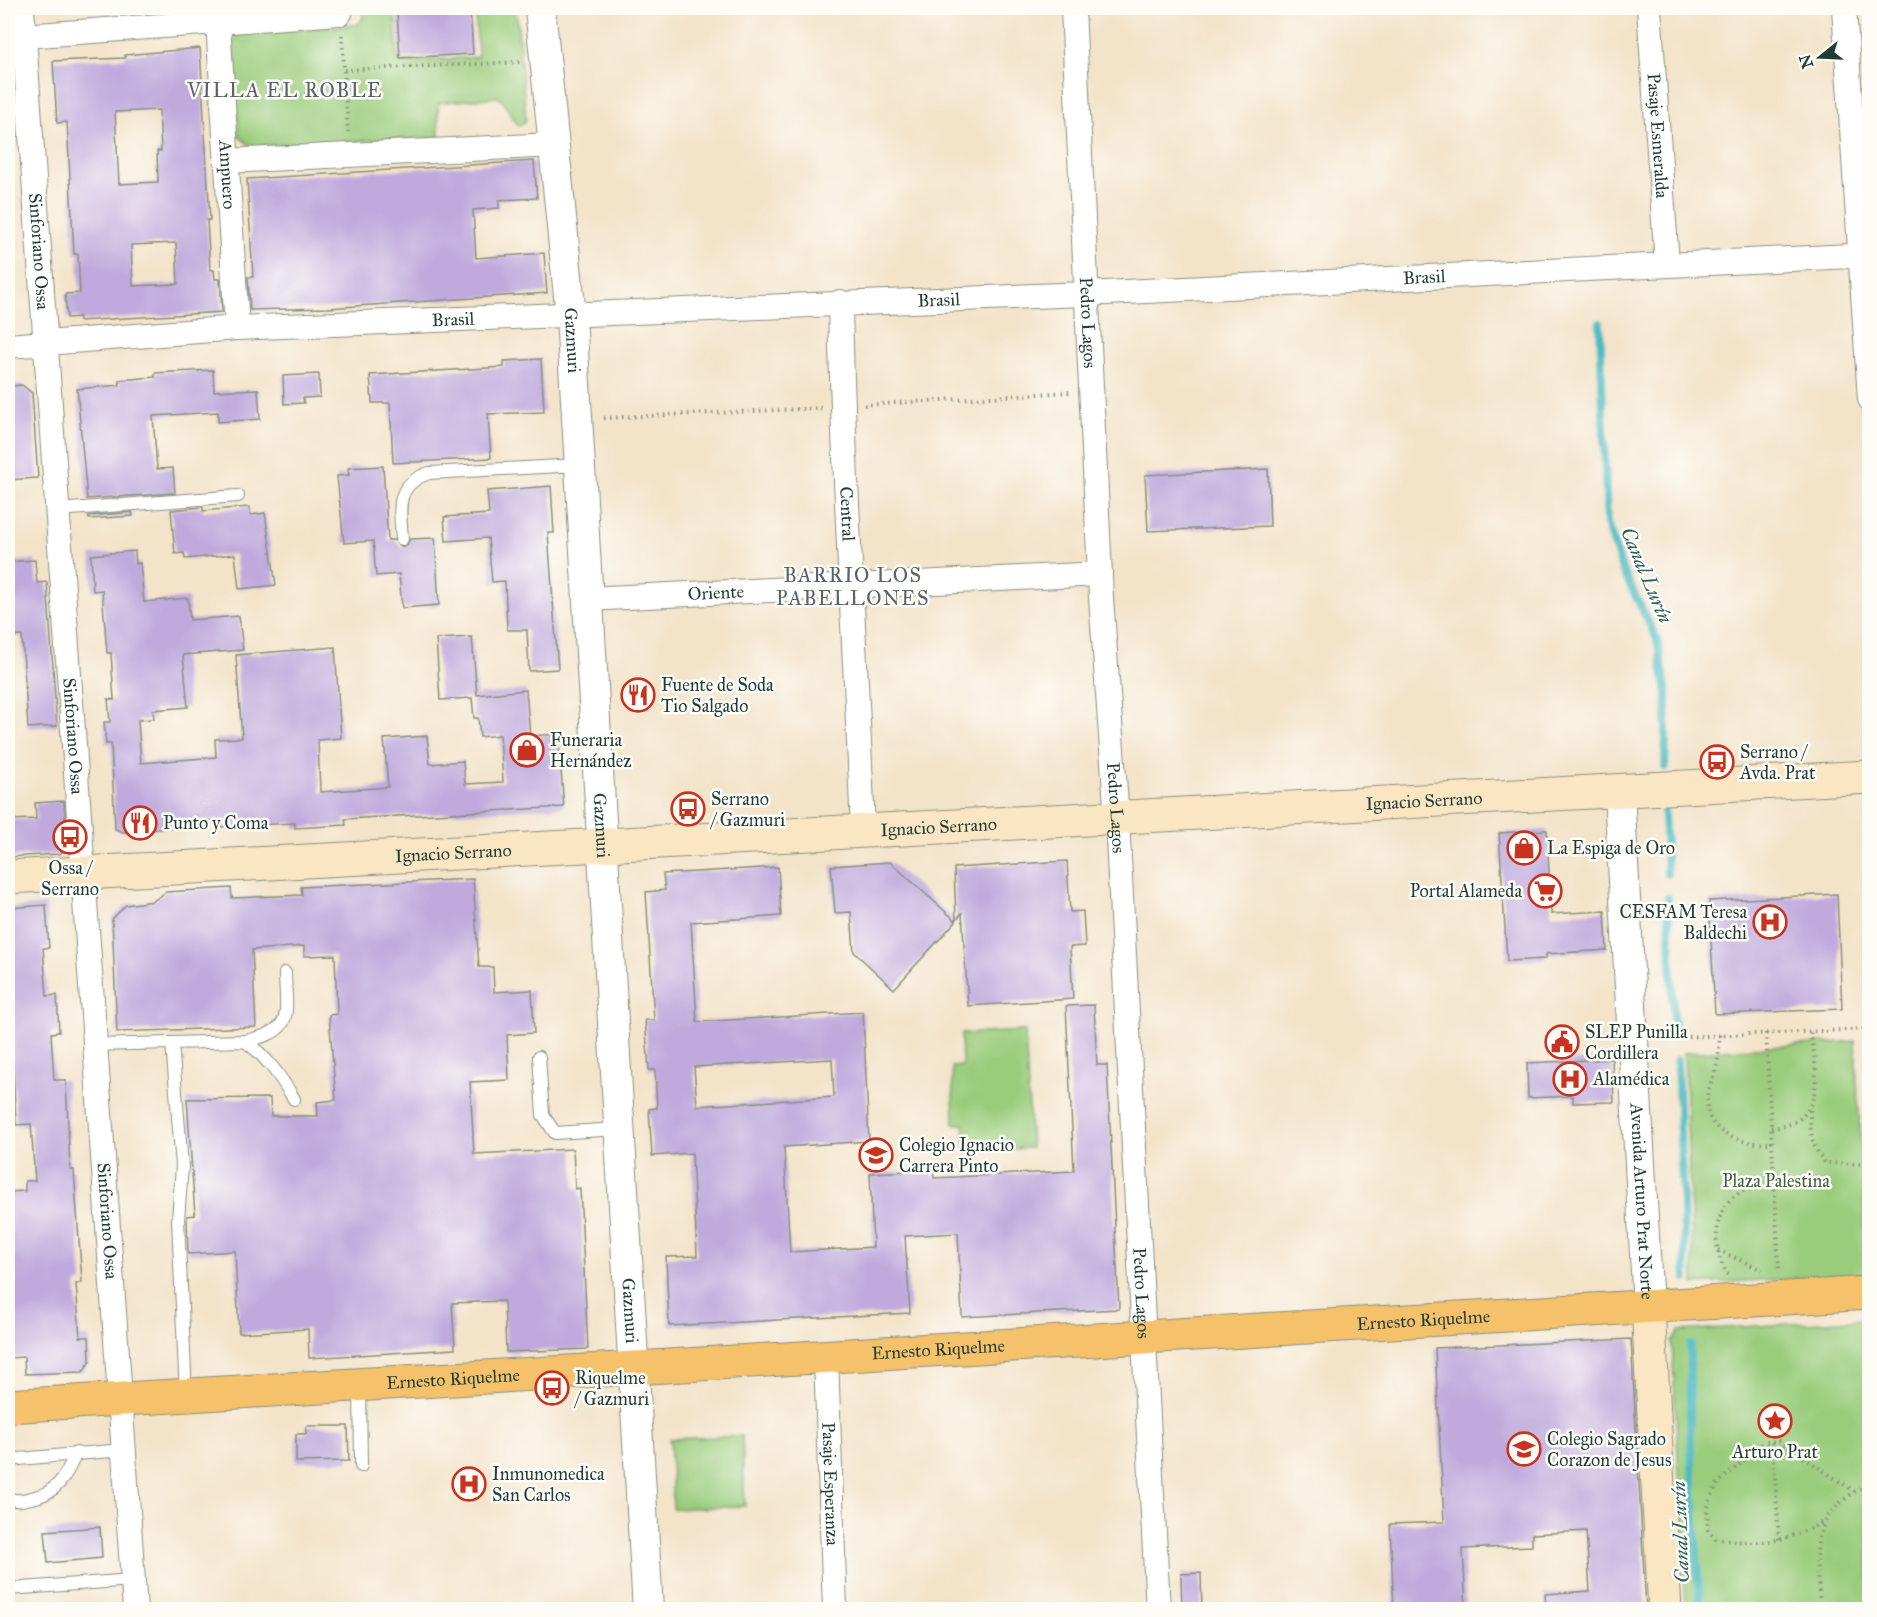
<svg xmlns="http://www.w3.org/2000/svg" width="1877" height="1617" font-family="'IM FELL Great Primer',serif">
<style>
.green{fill:#9acc7b;stroke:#5c8458;stroke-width:1.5}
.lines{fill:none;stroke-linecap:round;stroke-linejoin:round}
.stream{stroke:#4bbac1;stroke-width:8}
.building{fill:#c0aadd;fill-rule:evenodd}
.service-casing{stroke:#89907e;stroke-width:14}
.minor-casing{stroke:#89907e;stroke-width:26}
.tertiary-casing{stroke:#89907e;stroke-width:32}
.secondary-casing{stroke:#89907e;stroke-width:35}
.primary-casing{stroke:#89907e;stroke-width:35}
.path{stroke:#89907e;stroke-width:4;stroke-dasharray:1.5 4.5;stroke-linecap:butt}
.service{stroke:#fff;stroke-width:12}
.minor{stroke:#fff;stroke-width:24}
.tertiary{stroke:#fff;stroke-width:30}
.secondary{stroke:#fbe6c4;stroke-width:33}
.primary{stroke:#f5c16b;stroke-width:33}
.labels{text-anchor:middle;stroke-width:5;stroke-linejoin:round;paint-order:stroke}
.street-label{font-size:18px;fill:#1f3d34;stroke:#fdfcf7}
.poi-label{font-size:18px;fill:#1f3d34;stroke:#fdfcf7;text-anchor:start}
.park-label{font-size:18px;fill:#3e6146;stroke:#fdfcf7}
.neighbourhood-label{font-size:20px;letter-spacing:1.5px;fill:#57636f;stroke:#fdfcf7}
.water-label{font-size:20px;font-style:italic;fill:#2c625e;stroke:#fdfcf7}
</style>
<rect width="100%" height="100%" fill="#fdfcf7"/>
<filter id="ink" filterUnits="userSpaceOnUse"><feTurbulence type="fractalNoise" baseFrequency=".0167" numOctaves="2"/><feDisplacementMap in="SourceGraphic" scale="12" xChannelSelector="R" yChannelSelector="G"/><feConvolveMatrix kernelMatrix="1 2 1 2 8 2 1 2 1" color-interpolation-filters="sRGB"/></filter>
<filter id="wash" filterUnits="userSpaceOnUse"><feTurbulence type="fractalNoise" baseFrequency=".008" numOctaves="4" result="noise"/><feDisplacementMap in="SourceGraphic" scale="24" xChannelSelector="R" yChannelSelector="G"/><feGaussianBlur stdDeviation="1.35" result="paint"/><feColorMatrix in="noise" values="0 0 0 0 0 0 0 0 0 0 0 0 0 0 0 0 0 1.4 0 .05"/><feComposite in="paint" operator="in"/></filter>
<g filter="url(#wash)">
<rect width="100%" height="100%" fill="#f3e3c9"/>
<g class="green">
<path d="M363,8H394L398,62L478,57L475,8H516L526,119L523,124L518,125L502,100L497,97L438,103L439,137L250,146L239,136L233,45L239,32L357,25L363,18Z"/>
<path d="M1025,1031L1031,1148L966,1151L964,1124H954L952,1067L962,1066L961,1034Z"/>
<path d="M1855,1041L1865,1232L1869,1233V1274L1694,1284L1684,1053Z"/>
<path d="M1869,1319V1609H1686L1672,1343L1679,1331Z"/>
<path d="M742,1436L745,1506L673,1509L670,1439Z"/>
</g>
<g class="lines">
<g class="stream">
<path d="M1600,323L1607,523L1622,569L1657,639L1667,693L1665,767"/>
<path d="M1664,811L1667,873"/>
<path d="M1668,898L1674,1027"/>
<path d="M1677,1060L1686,1279"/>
<path d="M1690,1344V1427L1700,1610"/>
</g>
</g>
<g id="blocks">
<g class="building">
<path d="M423,8H470L473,54L400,58L397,13L424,11Z"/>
<path d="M200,48L210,220H207L210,270H214L215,279H220L222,312L79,321V317L67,318L65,294L80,293L78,254H74L67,122L57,123L53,61L125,58V55ZM159,110L161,151H157L158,182L119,184L115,112ZM176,243L178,284L133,286L131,245Z"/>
<path d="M534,161L537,198L499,200V208L473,210L476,258L544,253L547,293L328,308L250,310L248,277H253L247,179Z"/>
<path d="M541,359L544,412L488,414L491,458L393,463L390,403H372L370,375L504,367V361Z"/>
<path d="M213,370L214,391L258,389L260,419L218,422V412L153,416L157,469L173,468L175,493L87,499L77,389L120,385L119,380L155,377V373Z"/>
<path d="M319,374L320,397L303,398L304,403L284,404L283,376Z"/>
<path d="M22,385L32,393L38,478L8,480V386Z"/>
<path d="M383,466L388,540H394L402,547L407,545L410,539L435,538L439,605L402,608L399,574L376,576L373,541L344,543L337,476L349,475L348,468Z"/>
<path d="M1268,469L1270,526L1148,531L1145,475Z"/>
<path d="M551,486L554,533H548L558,669L529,671L527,630H507L505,581L492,582L488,538L446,541L444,517L489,514L487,491Z"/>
<path d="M203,507V511L249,507L250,515L265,513L276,585L239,589L235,554L185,559L184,553L175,554L171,510Z"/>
<path d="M132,512L133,516L89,519V516Z"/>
<path d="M135,551L136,564L140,563L144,602L188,598L190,620L239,616L243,650L183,655L188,707L153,710L154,719L138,720L141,763L216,757L215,739L242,738L236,655L335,647L341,738L318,740L320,792L388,787L384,739L427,736L430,764L463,761L465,784L503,782L500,735L480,737L478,718H474L472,698L440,700L436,639L472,637L477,695L526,690L530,736L558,734L564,807L345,819L346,825L295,828V823L221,827L220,820L178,822V827L123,832L115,829L111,743L106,744L104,722H110L108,699L114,700L111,653H107L102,590L93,591L91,555Z"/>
<path d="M35,560L37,583L47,582L57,726L28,728L22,636L8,637V562Z"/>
<path d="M64,801L67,847L60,854L8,857V820L36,819L35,803Z"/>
<path d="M1547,830L1551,914L1605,911L1607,950L1546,954V959L1507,961L1499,833Z"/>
<path d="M1067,861L1070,912L1083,911L1085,946L1070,947L1073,999L968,1006L962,913L956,920L954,868Z"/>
<path d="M890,862L956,921L894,989L854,952L851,912L835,913L831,866Z"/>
<path d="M778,867L781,916L691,922L697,1022L863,1012L869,1141L784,1147L790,1252L873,1247L870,1173L933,1170L934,1178L1074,1171L1066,1006L1094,1005L1097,1065H1107L1119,1309L962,1317L958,1233L905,1236L910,1313L669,1326L666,1257L697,1256L692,1153L652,1156L649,1109L657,1108L655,1070H649L645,1020H654L646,892L665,890L663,874ZM832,1059L834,1097L697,1106L694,1067Z"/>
<path d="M473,879L479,967H493L494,992L532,990L534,1033L507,1035L509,1080L470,1082L474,1154L573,1149L575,1189L580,1188L588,1349L506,1352L504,1301L452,1303L455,1349L309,1358L308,1329L239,1333L235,1251L188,1254L187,1216L195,1215L187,1099L270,1098L271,1116H318L317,1102L336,1100L329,1015L337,1014L335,955L304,956V946L252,950L256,1027L117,1032L112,919L126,905L153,901L166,892L231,888L232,898L302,895L301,887Z"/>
<path d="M1837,894L1842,1009L1715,1014L1709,901Z"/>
<path d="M46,905L49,948H43L47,996L57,995L59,1032L51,1033L54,1080H66L70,1170H74L82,1282L76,1284L80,1337H89L90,1361L83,1372L25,1374L24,1357L8,1358V1192L25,1191V1181H35L31,1124L16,1125L11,1034L8,1026V908Z"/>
<path d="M1612,1059L1614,1102L1573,1103V1096L1528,1098L1527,1063Z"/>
<path d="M1631,1339L1646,1610H1546L1545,1594L1590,1591L1586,1531L1532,1534V1546L1463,1549L1466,1610H1394L1390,1524L1444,1522L1435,1348Z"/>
<path d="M306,1426H348L349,1461L296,1462V1434H306Z"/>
<path d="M100,1527L102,1558L48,1563L45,1531Z"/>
<path d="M1201,1573L1202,1610H1182L1181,1574Z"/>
</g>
</g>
</g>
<g filter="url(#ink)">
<use href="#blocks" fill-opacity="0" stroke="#89907e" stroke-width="1.5"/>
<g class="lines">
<g class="service-casing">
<g id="service">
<path d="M58,510L238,496"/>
<path d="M402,539C400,508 394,485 429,473L579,465"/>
<path d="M245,1041C295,1031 286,1016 285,973"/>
<path d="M172,1043L182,1166L178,1220L186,1395"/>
<path d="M96,1045L245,1041C267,1057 280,1076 294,1099"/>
<path d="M539,1057L543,1115L555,1133L617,1129"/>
<path d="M360,1386L361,1466"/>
<path d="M8,1460L123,1450"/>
<path d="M8,1498C16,1502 22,1500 31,1498C57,1494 66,1476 76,1453"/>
<path d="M8,1589L133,1580"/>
</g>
</g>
<g class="minor-casing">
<g id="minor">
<path id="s1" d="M22,8L135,1610"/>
<path id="s2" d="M1073,8L1101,597L1117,819L1158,1610"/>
<path id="s3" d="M1649,8L1667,264"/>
<path d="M1844,8L1870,399"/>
<path id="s4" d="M218,22L237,328"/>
<path d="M24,36L340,13V8"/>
<path d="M226,161L555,145"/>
<path id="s5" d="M840,302C843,479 856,656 863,832"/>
<path id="s6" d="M8,346L237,328L1085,294L1870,255"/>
<path id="s7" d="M586,599L1100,574"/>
<path id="s8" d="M826,1358L835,1610"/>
</g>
</g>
<g class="tertiary-casing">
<g id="tertiary">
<path id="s9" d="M540,8L571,316L648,1610"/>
<path id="s10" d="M1619,792L1648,1307"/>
</g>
</g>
<g class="secondary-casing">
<g id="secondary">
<path id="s11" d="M8,877L1870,777"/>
<path d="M1648,1307L1665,1610"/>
</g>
</g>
<g class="primary-casing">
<g id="primary">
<path id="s12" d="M8,1406L1870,1293"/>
</g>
</g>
<g class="path">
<path d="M342,35L348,132"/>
<path d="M344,70L520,62"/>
<path d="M864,405L1070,392"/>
<path d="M604,418L821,408"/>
<path d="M1864,1029L1870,1131"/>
<path d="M1766,1033L1779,1272"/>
<path d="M1720,1035C1719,1046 1719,1058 1716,1068C1713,1080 1706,1091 1707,1104C1708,1136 1745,1145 1771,1143"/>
<path d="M1658,1038L1870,1029"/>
<path d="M1810,1110C1810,1132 1811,1145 1825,1163L1870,1164"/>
<path d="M1771,1128C1826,1125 1818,1072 1810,1031"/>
<path d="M1718,1250L1762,1270"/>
<path d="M1728,1275C1710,1250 1712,1201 1746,1190C1755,1188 1765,1188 1774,1187"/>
<path d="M1773,1442L1779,1540"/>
<path d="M1821,1523C1780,1545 1761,1544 1716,1539L1708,1530L1707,1509L1716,1485L1765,1442L1779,1441L1854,1491"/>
<path d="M1821,1610C1814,1548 1808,1515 1870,1483"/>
</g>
<use href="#service" class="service"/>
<use href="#minor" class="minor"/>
<use href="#tertiary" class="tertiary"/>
<use href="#secondary" class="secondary"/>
<use href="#primary" class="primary"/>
</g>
</g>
<defs>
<g id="restaurant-ring" transform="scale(1.725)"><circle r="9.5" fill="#fdfcf7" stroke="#c8321e" stroke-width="1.5"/><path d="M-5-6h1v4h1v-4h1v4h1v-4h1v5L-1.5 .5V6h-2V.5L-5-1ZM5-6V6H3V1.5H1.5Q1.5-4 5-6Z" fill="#c8321e"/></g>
<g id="shop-ring" transform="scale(1.725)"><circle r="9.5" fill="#fdfcf7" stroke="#c8321e" stroke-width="1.5"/><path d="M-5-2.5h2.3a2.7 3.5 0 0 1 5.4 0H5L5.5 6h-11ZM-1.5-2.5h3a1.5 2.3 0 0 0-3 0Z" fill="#c8321e"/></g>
<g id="bus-ring" transform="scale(1.725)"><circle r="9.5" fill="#fdfcf7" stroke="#c8321e" stroke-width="1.5"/><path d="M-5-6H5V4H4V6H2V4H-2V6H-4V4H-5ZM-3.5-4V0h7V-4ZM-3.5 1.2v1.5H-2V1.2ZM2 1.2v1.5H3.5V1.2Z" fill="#c8321e"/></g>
<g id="supermarket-ring" transform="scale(1.725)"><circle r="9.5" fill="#fdfcf7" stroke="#c8321e" stroke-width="1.5"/><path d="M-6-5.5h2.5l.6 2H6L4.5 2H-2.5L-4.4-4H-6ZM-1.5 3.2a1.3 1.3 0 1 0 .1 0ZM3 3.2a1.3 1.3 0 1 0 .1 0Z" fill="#c8321e"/></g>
<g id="hospital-ring" transform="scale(1.725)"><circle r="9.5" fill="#fdfcf7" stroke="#c8321e" stroke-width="1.5"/><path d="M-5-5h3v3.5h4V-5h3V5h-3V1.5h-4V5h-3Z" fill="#c8321e"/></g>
<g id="civic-ring" transform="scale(1.725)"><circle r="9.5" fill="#fdfcf7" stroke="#c8321e" stroke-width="1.5"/><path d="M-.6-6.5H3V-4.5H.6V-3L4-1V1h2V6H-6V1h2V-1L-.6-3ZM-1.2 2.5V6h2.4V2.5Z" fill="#c8321e"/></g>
<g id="school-ring" transform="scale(1.725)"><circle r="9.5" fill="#fdfcf7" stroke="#c8321e" stroke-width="1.5"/><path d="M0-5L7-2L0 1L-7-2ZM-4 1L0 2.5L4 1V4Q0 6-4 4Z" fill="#c8321e"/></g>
<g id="sight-ring" transform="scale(1.725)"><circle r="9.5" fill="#fdfcf7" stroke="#c8321e" stroke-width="1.5"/><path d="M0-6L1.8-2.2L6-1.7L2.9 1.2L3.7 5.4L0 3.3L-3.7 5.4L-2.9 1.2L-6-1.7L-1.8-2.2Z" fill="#c8321e"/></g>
</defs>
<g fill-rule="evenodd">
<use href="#restaurant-ring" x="638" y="695"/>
<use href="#shop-ring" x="527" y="750"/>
<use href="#bus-ring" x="1717" y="762"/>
<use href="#bus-ring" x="688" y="809"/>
<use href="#restaurant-ring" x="140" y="823"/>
<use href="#bus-ring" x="70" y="837"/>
<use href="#shop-ring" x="1524" y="848"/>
<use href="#supermarket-ring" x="1545" y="891"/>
<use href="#hospital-ring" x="1770" y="922"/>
<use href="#civic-ring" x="1562" y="1042"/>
<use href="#hospital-ring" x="1570" y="1079"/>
<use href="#school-ring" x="876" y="1155"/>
<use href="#bus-ring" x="552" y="1388"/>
<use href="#sight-ring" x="1775" y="1421"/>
<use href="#school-ring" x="1524" y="1449"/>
<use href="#hospital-ring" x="469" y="1484"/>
</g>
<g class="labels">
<g class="street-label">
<text dy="6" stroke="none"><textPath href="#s3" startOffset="128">Pasaje Esmeralda</textPath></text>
<text dy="6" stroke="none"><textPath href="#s4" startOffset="153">Ampuero</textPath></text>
<text dy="6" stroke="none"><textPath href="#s1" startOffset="244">Sinforiano Ossa</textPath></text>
<text dy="6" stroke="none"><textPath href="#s6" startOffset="1418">Brasil</textPath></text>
<text dy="6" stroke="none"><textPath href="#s6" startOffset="932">Brasil</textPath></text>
<text dy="6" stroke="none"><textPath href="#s6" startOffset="446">Brasil</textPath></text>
<text dy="6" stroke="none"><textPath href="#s2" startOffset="315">Pedro Lagos</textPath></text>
<text dy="6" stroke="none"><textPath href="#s9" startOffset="334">Gazmuri</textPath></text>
<text dy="6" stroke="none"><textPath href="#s5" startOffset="212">Central</textPath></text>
<text dy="6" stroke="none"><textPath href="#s7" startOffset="130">Oriente</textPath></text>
<text dy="6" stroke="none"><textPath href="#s1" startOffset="730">Sinforiano Ossa</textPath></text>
<text dy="6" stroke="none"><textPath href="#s11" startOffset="1418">Ignacio Serrano</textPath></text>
<text dy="6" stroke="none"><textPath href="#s2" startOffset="801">Pedro Lagos</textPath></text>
<text dy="6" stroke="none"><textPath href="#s9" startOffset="820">Gazmuri</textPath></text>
<text dy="6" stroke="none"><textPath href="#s11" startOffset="932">Ignacio Serrano</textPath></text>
<text dy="6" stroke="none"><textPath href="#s11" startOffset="446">Ignacio Serrano</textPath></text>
<text dy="6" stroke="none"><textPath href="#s10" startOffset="410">Avenida Arturo Prat Norte</textPath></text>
<text dy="6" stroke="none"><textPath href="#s1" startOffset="1216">Sinforiano Ossa</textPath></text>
<text dy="6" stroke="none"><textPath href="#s2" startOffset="1287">Pedro Lagos</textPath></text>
<text dy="6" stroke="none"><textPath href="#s9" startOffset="1306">Gazmuri</textPath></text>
<text dy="6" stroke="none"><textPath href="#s12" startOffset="1418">Ernesto Riquelme</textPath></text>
<text dy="6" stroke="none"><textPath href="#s12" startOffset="932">Ernesto Riquelme</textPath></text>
<text dy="6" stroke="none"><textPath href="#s12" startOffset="446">Ernesto Riquelme</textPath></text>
<text dy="6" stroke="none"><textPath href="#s8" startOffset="126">Pasaje Esperanza</textPath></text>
</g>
<g class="poi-label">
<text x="661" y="691">Fuente de Soda<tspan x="661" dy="21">Tio Salgado</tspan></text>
<text x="550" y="746">Funeraria<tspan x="550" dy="21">Hernández</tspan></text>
<text x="1740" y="758">Serrano /<tspan x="1740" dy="21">Avda. Prat</tspan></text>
<text x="711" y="805">Serrano<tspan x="711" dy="21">/ Gazmuri</tspan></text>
<text x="163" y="829">Punto y Coma</text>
<text x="1547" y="854">La Espiga de Oro</text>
<text x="70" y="874" text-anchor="middle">Ossa /<tspan x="70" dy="21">Serrano</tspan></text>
<text x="1522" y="897" text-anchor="end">Portal Alameda</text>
<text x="1747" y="918" text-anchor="end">CESFAM Teresa<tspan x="1747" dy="21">Baldechi</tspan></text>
<text x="1585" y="1038">SLEP Punilla<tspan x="1585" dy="21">Cordillera</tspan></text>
<text x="1593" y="1085">Alamédica</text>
<text x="899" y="1151">Colegio Ignacio<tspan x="899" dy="21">Carrera Pinto</tspan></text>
<text x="575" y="1384">Riquelme<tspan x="575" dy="21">/ Gazmuri</tspan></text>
<text x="1547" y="1445">Colegio Sagrado<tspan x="1547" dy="21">Corazon de Jesus</tspan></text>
<text x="1775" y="1458" text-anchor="middle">Arturo Prat</text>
<text x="492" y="1480">Inmunomedica<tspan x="492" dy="21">San Carlos</tspan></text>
</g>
<g class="park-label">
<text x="1776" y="1187">Plaza Palestina</text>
</g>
<g class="neighbourhood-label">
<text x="285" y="97">VILLA EL ROBLE</text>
<text x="853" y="582">BARRIO LOS<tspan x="853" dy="23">PABELLONES</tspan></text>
</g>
<g class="water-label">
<text transform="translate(1647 575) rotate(67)" y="7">Canal Lurín</text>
<text transform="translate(1680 1532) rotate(-92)" y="7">Canal Lurín</text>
</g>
</g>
<rect width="1877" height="1617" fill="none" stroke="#fdfcf7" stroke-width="30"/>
<g transform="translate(1820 57) rotate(252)" stroke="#fdfcf7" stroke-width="4.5" paint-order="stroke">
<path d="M0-4.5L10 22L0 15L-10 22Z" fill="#1f3d34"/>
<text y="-9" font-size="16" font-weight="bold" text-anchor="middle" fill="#1f3d34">N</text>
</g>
</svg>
